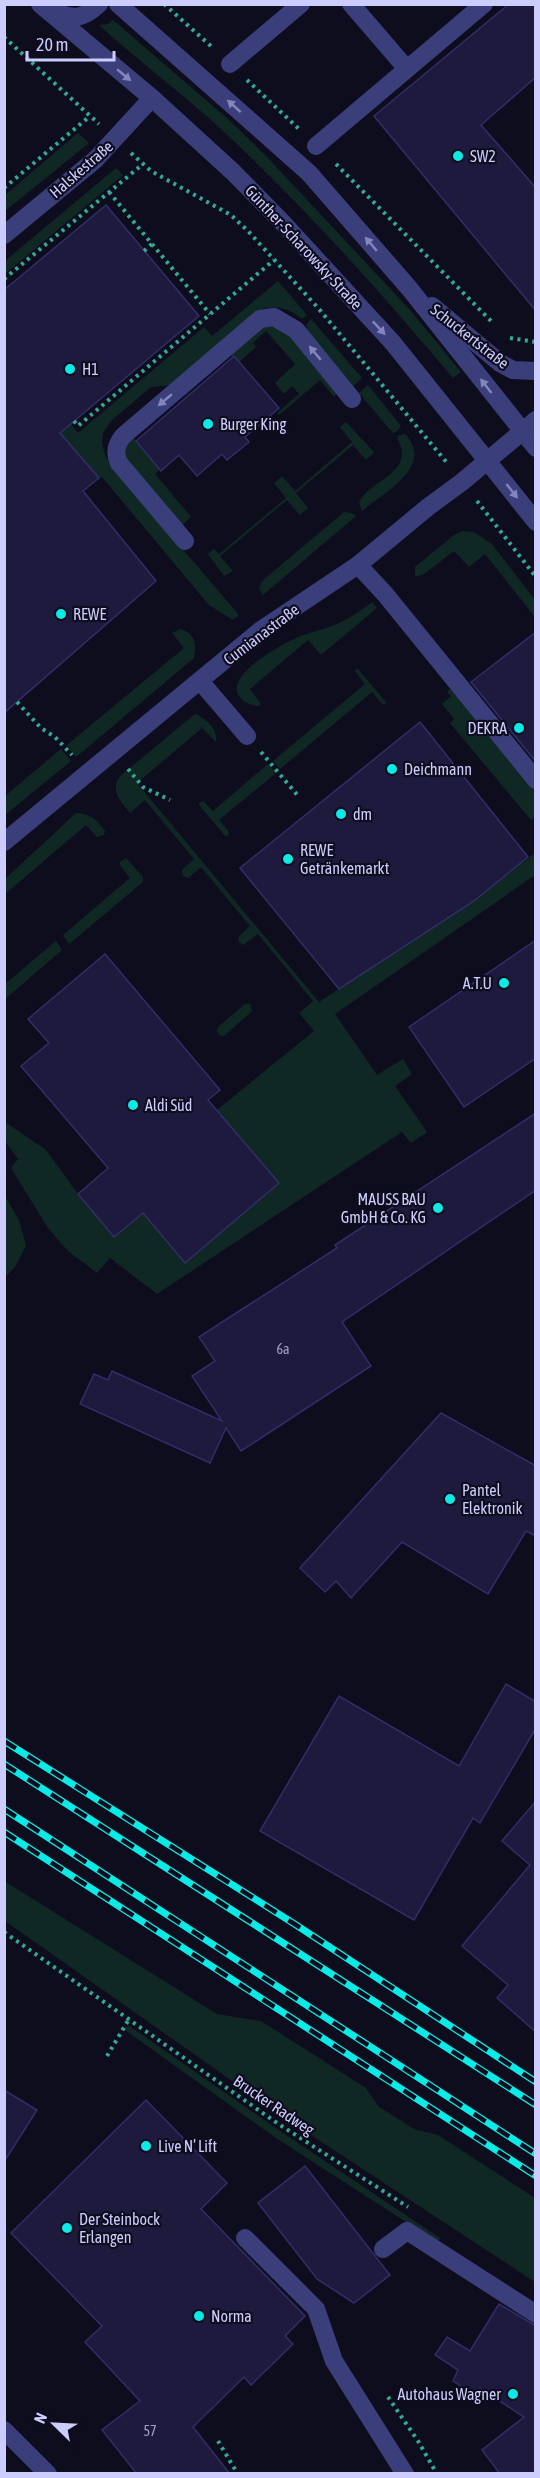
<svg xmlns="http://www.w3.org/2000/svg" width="540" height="2478" font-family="'Asap Condensed',sans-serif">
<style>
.green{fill:#102824}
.building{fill:#1d1a3e;stroke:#322d69;stroke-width:1.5}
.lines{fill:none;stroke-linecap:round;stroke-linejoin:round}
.path{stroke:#32ab95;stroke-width:4;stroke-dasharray:3 4.5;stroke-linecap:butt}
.minor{stroke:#3a3f7b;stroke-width:18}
.rail-casing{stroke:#0aebe7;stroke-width:7}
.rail{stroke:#0e0d1e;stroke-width:4.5;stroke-dasharray:14;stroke-linecap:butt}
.oneway{fill:#8386bc}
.poi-dot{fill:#0aebe7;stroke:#0e0d1e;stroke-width:2}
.labels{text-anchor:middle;stroke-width:4.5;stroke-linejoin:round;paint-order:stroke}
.number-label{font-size:14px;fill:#a0a0cd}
.poi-label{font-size:16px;fill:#cccdfd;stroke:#0e0d1e;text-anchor:start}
.street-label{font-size:16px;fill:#cccdfd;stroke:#0e0d1e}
</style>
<rect width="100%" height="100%" fill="#0e0d1e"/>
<g class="green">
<path d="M113,20L228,119L267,157L410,310L461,372L453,378C377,288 298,199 210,119C174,87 135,58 99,25L108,24Z"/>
<path d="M78,133L89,143L5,211V195Z"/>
<path d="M116,168L123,175L5,274V261Z"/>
<path d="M278,281L307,315L302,319C289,308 274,304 257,311L171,385L151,387L111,421L103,433L102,444L105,455L111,465L239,615L233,620L209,605L102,477L99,478L85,462L5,479L71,424L78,433L204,327L212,336Z"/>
<path d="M311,319L362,378L353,386L309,334L306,325Z"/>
<path d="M265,325H280L338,393L334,397L320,380L279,415L277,413L299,394L292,386L284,394L275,383L295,364L266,331L253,343L256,347L239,362L229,354Z"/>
<path d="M368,385L401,426L396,432L393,433L359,393Z"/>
<path d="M346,422L373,451V454L366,460L353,445L296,493L308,508L300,515L287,500L220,556L233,571L224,576L208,554L214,549L219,554L286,498L274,483L282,476L295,491L352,442L340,427Z"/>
<path d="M405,434C435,466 385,492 362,511L359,503C367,483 404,476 402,451C401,446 398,441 397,436Z"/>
<path d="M132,436L160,469L155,474L191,517L182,525L123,456V445Z"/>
<path d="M344,512L351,513L356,516L263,595L259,588L262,581Z"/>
<path d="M463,531L474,532L492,544L535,600V617L485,554L469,567L454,551L424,574L415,577V567L454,535Z"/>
<path d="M372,602L377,608L321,655L308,640L250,689L261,704L259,706C251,705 244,703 239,696C224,675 285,642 301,636C311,632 322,630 332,626C347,620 359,612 372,602Z"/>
<path d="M180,629C195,633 197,644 194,658L76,757L67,745L184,648L172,633Z"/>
<path d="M357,668L386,702L385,704H382L372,692L280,769L273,761L365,684L355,671Z"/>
<path d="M454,686L535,791V817L531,820L450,723L454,719L442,704L451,696L447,692Z"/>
<path d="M195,714C207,719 218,729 216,742L202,728L137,783L319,1002L474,901L535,853V875L335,1014L377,1075L403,1059L412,1074L395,1086L427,1132L411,1143L402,1132L157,1294L110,1258L97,1273L68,1251L48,1228L11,1168L18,1159L5,1141V1122L46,1150L78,1194L114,1237L143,1213L185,1262L279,1183L217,1110L314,1031L299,1013L313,1001L258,934L243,945L238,941L239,936L250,926L201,867L188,878L183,876L182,870L194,859L145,800L130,813C120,801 110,791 120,776Z"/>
<path d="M61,749L71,761L5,815V796Z"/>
<path d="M268,764L276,773L219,820L229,832L228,835L225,836L199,805V803L203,801L213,811Z"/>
<path d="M76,813C91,814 96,819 105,831L104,835L97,837L86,825L5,894V879Z"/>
<path d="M126,858L143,877V882L69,944L63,935L130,878L120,865V862Z"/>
<path d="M56,941L62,950L5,999V984Z"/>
<path d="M245,1004H250L252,1011L224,1036L219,1035L217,1031L218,1027Z"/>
<path d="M5,1196L19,1220L26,1246L15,1267L5,1277Z"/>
<path d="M4,1881L217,2014L261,2021L366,2088L378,2106L414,2129L438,2135L535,2198V2282L282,2116L5,1921Z"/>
<path d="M128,2025L280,2131L440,2238L437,2242L276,2138L125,2030Z"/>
</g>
<g class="building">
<path d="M509,4H536V77L481,125L536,188V311L374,116Z"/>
<path d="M106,205L199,316L60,433L99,478L83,491L156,581L4,713V290Z"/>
<path d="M234,356L279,408L245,437L249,442L227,460L222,454L197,476L179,455L161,471L136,441Z"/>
<path d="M536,632V762L471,682Z"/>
<path d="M420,722L528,857L474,901L339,989L240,868Z"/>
<path d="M536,940V1058L464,1107L409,1027Z"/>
<path d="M105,954L220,1090L208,1100L279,1183L185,1263L143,1213L114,1237L78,1194L108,1168L21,1066L49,1043L28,1019Z"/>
<path d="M536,1113V1190L342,1322L371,1366L241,1451L226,1428L210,1463L80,1404L94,1374L108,1380L112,1371L222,1421L192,1376L215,1361L199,1337L337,1248L335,1245Z"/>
<path d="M441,1413L536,1466V1536L526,1531L488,1594L402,1542L351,1598L336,1581L325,1592L300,1568Z"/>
<path d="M506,1684L536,1702V1728L480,1823L473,1818L414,1920L260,1831L339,1696L459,1766Z"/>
<path d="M536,1801V2032L497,1998L508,1985L462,1946L530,1865L502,1841Z"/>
<path d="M4,2090L37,2110L4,2162Z"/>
<path d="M146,2100L227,2183L201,2209L305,2316L285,2336L293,2344L251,2385L244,2377L193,2427L230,2474H137L102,2430L140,2401L85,2342L102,2326L11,2233Z"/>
<path d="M305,2166L390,2275L354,2303L317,2279L258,2203Z"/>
<path d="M499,2304L536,2326V2474H500L482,2450L524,2417L480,2388L475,2395L453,2381L458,2370L435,2355L447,2337L470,2351Z"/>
</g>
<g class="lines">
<g class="path">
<path d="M164,4L213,48"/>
<path d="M4,37L99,124"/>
<path d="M247,80L300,130"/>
<path d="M131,153L151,171L231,215L248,231L319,309L448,464"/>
<path d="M336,164L491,321"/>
<path d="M4,188L90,116"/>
<path d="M109,192L210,314"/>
<path d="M144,251L152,244"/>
<path d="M4,279L143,164"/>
<path d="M510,338L536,342"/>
<path d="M74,421L78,426L274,260"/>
<path d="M477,501L536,577"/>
<path d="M17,702L41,728L55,737L72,755"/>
<path d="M261,752L299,797"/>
<path d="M128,769L143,787L170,800"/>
<path d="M4,1932L277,2123L408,2207"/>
<path d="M107,2056L129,2019"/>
<path d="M388,2397L418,2441L437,2474"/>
<path d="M218,2441L236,2471"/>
</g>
<g class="minor">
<path d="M40,4L152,98L233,172L283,223L393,343L536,522"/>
<path d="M118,4L309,173L409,288L536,448"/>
<path d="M351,4L407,69"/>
<path d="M53,10C73,20 82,20 99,4"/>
<path d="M230,64L301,4"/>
<path d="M316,146L484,4"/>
<path d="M4,235L96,159L152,98"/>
<path d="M432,306L500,363L513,370L536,371"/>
<path d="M185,541L119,463C114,453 116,445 123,436L260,319L274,317L296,330L352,399"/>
<path d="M358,565L385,594L536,780"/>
<path d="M200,681L247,736"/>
<path d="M4,842L261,630L358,565L428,507L462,482L536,420"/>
<path d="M245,2238L316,2309L334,2361L405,2474"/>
<path d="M383,2249L407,2231L536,2314"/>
<path d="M4,2430L48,2474"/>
</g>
<g class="rail-casing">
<g id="rail">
<path d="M4,1741L293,1923L536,2082"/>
<path d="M4,1764L536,2105"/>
<path d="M4,1809L536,2154"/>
<path d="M4,1832L536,2176"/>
</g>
</g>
<use href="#rail" class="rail"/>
</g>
<defs><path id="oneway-solid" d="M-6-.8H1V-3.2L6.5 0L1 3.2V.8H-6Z" transform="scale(1.5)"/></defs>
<g class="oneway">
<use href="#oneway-solid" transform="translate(124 75) rotate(40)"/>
<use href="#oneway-solid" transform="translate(234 106) rotate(-138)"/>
<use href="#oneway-solid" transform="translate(371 244) rotate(-130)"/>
<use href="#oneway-solid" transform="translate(379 328) rotate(47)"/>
<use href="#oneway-solid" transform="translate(315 353) rotate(-130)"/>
<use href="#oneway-solid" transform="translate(486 386) rotate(-128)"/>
<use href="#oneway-solid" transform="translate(165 400) rotate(140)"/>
<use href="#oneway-solid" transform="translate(512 491) rotate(52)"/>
</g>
<g class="poi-dot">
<circle cx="458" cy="156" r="6"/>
<circle cx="70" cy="369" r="6"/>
<circle cx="208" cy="424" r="6"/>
<circle cx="61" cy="614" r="6"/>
<circle cx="519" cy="728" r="6"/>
<circle cx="392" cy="769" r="6"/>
<circle cx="341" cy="814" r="6"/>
<circle cx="288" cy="859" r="6"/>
<circle cx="504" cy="983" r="6"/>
<circle cx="133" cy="1105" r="6"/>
<circle cx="438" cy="1208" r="6"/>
<circle cx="450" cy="1499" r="6"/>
<circle cx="146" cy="2146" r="6"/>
<circle cx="67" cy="2228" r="6"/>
<circle cx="199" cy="2316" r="6"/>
<circle cx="513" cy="2394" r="6"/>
</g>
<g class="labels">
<g class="number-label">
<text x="283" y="1354">6a</text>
<text x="150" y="2436">57</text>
</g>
<g class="poi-label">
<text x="470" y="162">SW2</text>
<text x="82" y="375">H1</text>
<text x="220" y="430">Burger King</text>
<text x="73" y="620">REWE</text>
<text x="507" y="734" text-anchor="end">DEKRA</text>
<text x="404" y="775">Deichmann</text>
<text x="353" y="820">dm</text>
<text x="300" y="856">REWE<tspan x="300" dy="18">Getränkemarkt</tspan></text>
<text x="492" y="989" text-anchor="end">A.T.U</text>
<text x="145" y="1111">Aldi Süd</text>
<text x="426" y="1205" text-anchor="end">MAUSS BAU<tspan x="426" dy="18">GmbH &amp; Co. KG</tspan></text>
<text x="462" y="1496">Pantel<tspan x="462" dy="18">Elektronik</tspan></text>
<text x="158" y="2152">Live N’ Lift</text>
<text x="79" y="2225">Der Steinbock<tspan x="79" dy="18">Erlangen</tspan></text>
<text x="211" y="2322">Norma</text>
<text x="501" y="2400" text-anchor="end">Autohaus Wagner</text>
</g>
<g class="street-label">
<text transform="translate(81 169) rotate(-41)" y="6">Halskestraße</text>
<text transform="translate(304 247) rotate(47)" y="6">Günther-Scharowsky-Straße</text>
<text transform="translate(470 336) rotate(38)" y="6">Schuckertstraße</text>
<text transform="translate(261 634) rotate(-37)" y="6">Cumianastraße</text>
<text transform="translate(274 2105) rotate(34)" y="6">Brucker Radweg</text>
</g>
</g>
<rect width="540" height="2478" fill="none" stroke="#cccdfd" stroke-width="12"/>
<g transform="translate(54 2424) rotate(294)" stroke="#0e0d1e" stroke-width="4.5" paint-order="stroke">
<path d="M0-4.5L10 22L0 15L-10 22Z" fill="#cccdfd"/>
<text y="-9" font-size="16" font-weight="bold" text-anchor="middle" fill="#cccdfd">N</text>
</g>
<path d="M27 51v9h87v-9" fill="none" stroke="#cccdfd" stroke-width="3"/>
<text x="36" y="51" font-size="18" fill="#cccdfd" stroke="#0e0d1e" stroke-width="4.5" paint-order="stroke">20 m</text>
</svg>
